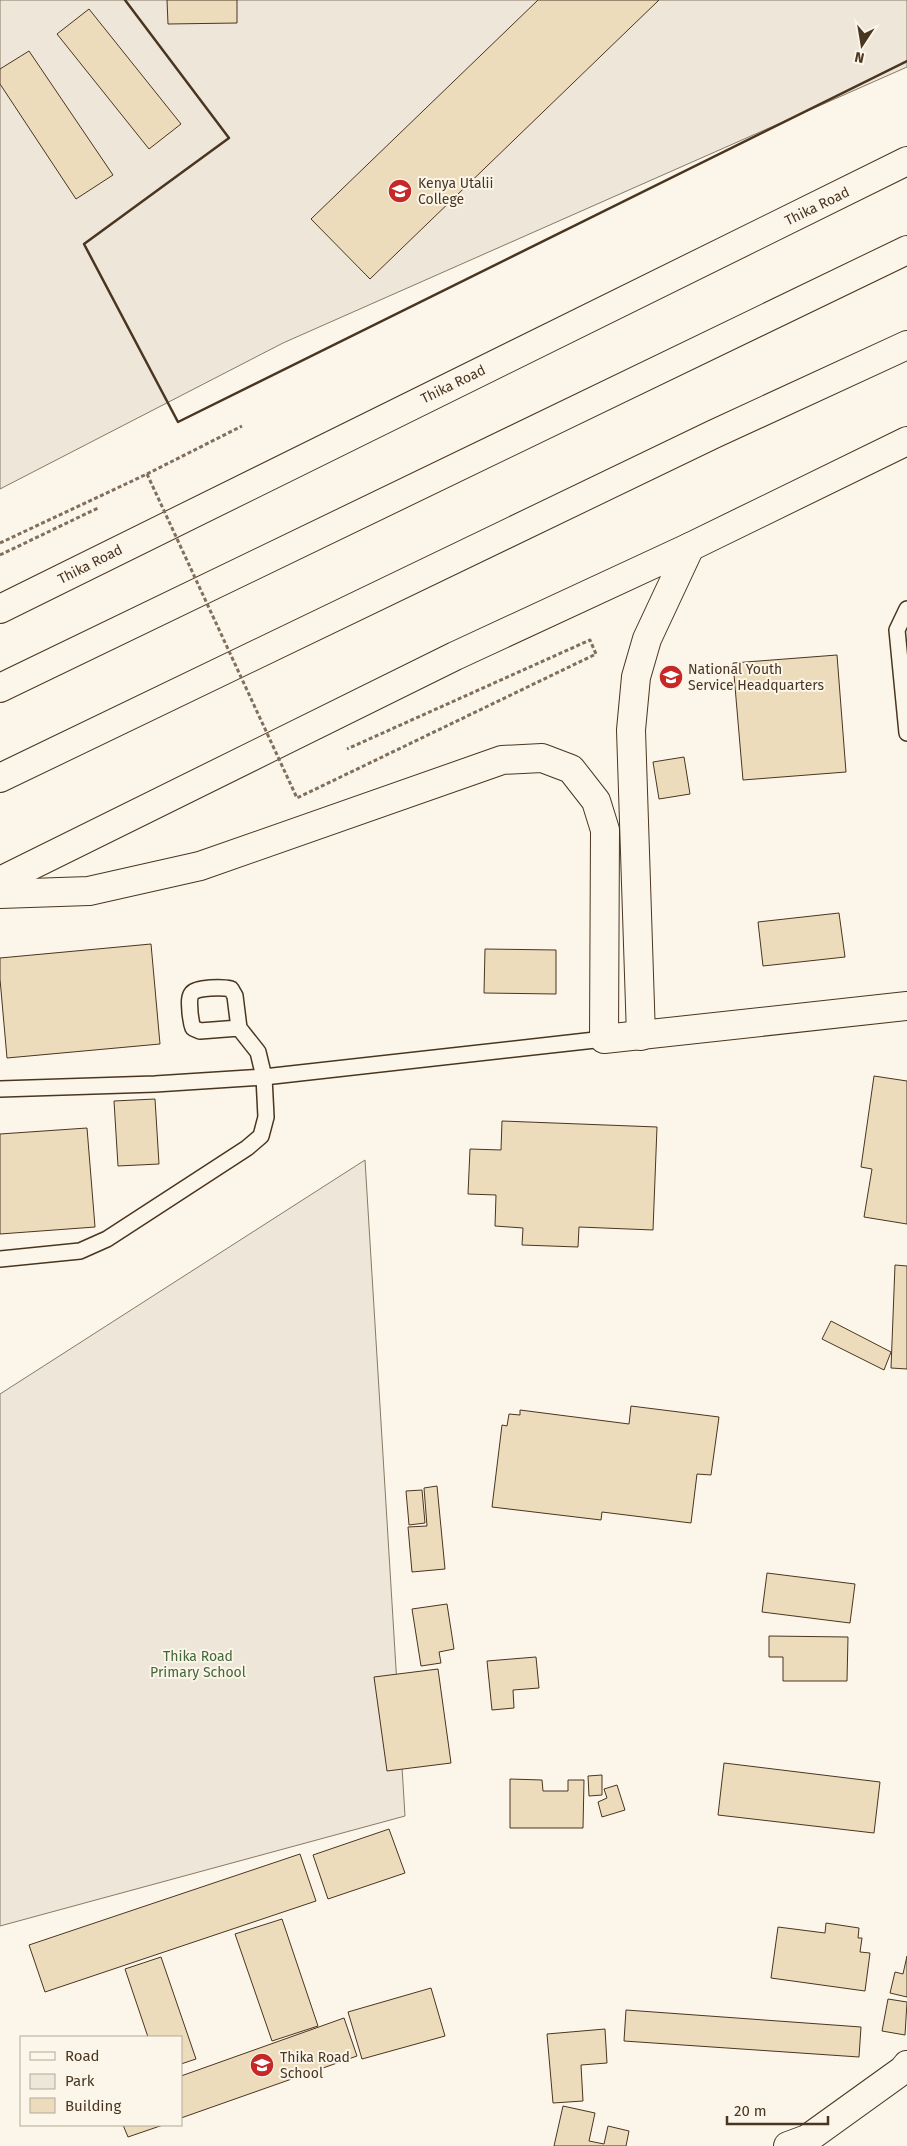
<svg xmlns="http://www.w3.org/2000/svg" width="907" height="2146" font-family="'Fira Sans',sans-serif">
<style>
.green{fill:#ede6d9;stroke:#887966}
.building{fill:#ecdcbc;stroke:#4a3520}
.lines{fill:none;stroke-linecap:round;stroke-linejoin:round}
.lane-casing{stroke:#4a3520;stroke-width:18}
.street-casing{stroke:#4a3520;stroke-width:30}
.secondary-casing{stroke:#4a3520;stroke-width:30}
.highway-casing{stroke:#4a3520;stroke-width:30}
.path{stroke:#7f6f5c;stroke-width:3;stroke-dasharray:4 2.5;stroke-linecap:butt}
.lane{stroke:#fbf6e9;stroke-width:15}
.street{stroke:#fbf6e9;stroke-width:28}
.secondary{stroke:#fbf6e9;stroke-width:28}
.highway{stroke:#fbf6e9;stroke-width:28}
.path-bridge{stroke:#7f6f5c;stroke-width:3;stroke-dasharray:4 2.5;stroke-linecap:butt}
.wall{stroke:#4a3520;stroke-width:2.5}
.labels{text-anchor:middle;stroke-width:4;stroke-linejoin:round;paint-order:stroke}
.poi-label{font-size:14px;fill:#4a3520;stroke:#fbf6e9;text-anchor:start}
.street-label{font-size:14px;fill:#4a3520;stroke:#fbf6e9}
.park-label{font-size:14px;fill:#436837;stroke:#fbf6e9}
</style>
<rect width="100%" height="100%" fill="#fbf6e9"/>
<g class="green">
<path d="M0,0H907V67L283,343L0,489Z"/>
<path d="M365,1160L405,1816L0,1926V1394Z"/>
</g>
<g class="building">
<path d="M167,0H237V23L168,24Z"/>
<path d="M538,0H659L370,279L311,219Z"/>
<path d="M89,9L181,124L149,149L57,34Z"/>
<path d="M29,51L113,175L76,199L0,84V69Z"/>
<path d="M837,655L846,772L743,780L733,663Z"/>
<path d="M684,757L690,794L659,799L653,762Z"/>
<path d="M839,913L845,957L763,966L758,922Z"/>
<path d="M151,944L160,1044L7,1058L0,979V958Z"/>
<path d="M485,949L556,950V994L484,993Z"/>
<path d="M874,1076L907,1081V1224L864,1217L872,1169L861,1167Z"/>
<path d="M155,1099L159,1164L118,1166L114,1101Z"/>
<path d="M502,1121L657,1127L653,1230L579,1227L578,1247L522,1245L523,1228L495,1226L496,1195L468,1194L470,1149L501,1150Z"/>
<path d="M87,1128L95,1227L0,1234V1134Z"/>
<path d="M895,1265L907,1266V1369L891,1368Z"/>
<path d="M831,1321L891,1352L884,1370L822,1339Z"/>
<path d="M631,1406L719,1417L711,1475L697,1474L691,1523L602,1512L601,1520L492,1507L502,1425L507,1426L509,1414L520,1415V1410L629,1424Z"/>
<path d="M437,1486L445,1569L412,1572L408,1527L427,1526L424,1488Z"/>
<path d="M422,1490L425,1523L409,1525L406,1491Z"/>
<path d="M767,1573L855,1584L850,1623L762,1612Z"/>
<path d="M447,1604L454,1649L439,1652L441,1663L421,1666L412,1609Z"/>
<path d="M769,1636L848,1637L847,1681H783V1657H769Z"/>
<path d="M536,1657L539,1688L513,1690L514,1708L492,1710L487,1661Z"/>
<path d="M438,1669L451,1763L387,1771L374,1677Z"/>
<path d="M724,1763L880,1782L874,1833L718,1815Z"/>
<path d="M602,1775V1795L589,1796L588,1776Z"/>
<path d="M510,1779L542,1780L543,1791H568V1780H584L583,1828H510Z"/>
<path d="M617,1785L625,1810L602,1817L598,1802L607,1798L604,1789Z"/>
<path d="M389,1829L405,1873L328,1899L313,1855Z"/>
<path d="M300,1854L316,1901L45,1992L29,1945Z"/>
<path d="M282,1919L318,2026L272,2041L235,1934Z"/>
<path d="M826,1923L859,1928L858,1938H862L860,1952L870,1953L865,1991L771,1978L778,1927L825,1933Z"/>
<path d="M907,1956V1997L890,1993L895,1972L903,1974Z"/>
<path d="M161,1957L196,2059L181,2064V2037H148L125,1969Z"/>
<path d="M431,1988L445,2036L362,2059L348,2012Z"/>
<path d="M888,1999L907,2002L905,2035L882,2031Z"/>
<path d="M626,2010L861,2027L859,2057L624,2041Z"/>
<path d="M344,2018L357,2056L181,2118V2076Z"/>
<path d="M605,2029L607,2063L581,2065L583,2101L553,2103L547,2034Z"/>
<path d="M563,2106L595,2113L589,2141L604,2144L608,2126L629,2131L626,2146H554Z"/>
<path d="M123,2125H163L128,2137Z"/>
</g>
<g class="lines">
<g class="lane-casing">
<g id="lane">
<path d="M907,609L897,630L907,733"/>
<path d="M0,1089L155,1084L264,1077L258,1052L239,1028L235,996L231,989C223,987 197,987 192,993C188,998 190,1007 190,1013C191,1019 191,1023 193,1028L200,1031L239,1028"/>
<path d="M0,1259L80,1251L107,1239L247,1148L261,1136L266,1117L264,1077L604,1039"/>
</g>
</g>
<g class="street-casing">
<g id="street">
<path d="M0,894L89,891L200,866L502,760L542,758L571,769L596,801L605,830L604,1039L907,1006"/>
<path d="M641,1036L631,730L636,677L647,639L690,547"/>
<path d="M788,2146L807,2139L903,2070L907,2065"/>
</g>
</g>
<g class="secondary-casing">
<g id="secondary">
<path d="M0,609L907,161"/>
<path d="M0,881L455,656L690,547L907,441"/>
</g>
</g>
<g class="highway-casing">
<g id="highway">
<path d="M0,688L907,250"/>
<path d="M0,778L714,434L907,345"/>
</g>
</g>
<g class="path">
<path d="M147,474L242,426"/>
<path d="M0,555L98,508"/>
</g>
<use href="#lane" class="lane"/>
<use href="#street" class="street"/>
<use href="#secondary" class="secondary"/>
<use href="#highway" class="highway"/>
<path class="path-bridge" d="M0,543L147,474L297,798L596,654L590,640L347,749"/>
<path class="wall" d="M125,0L229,138L84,244L178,422L907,61"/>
</g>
<defs>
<g id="university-disc" transform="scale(1.25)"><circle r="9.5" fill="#c62828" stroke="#fbf6e9"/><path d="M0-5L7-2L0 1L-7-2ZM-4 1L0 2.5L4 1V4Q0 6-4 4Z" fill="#fff"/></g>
<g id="school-disc" transform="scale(1.25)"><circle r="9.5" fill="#c62828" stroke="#fbf6e9"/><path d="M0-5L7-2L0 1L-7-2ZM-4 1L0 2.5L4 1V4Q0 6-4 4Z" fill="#fff"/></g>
</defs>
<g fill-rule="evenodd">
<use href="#university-disc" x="400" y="191"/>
<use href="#university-disc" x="671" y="677"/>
<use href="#school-disc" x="262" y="2065"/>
</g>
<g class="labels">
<g class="poi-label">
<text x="418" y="188">Kenya Utalii<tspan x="418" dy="16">College</tspan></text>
<text x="688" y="674">National Youth<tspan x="688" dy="16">Service Headquarters</tspan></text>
<text x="280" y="2062">Thika Road<tspan x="280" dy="16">School</tspan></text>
</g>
<g class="street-label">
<text transform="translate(817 206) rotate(-26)" y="5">Thika Road</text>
<text transform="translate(453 384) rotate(-26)" y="5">Thika Road</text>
<text transform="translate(90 564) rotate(-27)" y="5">Thika Road</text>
</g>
<g class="park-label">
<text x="198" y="1661">Thika Road<tspan x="198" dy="16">Primary School</tspan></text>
</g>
</g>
<rect x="20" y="2036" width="162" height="90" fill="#fbf6e9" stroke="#b4a999"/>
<rect x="30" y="2052" width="25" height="8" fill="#fbf6e9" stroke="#b4a999"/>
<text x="65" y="2061" font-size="15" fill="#4a3520">Road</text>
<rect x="30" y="2074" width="25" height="15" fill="#ede6d9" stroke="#b4a999"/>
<text x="65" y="2086" font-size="15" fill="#4a3520">Park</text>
<rect x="30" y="2098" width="25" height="15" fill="#ecdcbc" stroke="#b4a999"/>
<text x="65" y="2111" font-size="15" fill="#4a3520">Building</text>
<g transform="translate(862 45) rotate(192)" stroke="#fbf6e9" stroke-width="4" paint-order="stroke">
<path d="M0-4L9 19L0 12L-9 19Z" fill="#4a3520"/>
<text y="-8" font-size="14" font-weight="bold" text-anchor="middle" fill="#4a3520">N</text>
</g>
<path d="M727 2116v8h101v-8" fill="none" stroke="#4a3520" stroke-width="2.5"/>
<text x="734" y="2116" font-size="15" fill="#4a3520" stroke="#fbf6e9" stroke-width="4" paint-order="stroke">20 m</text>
</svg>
